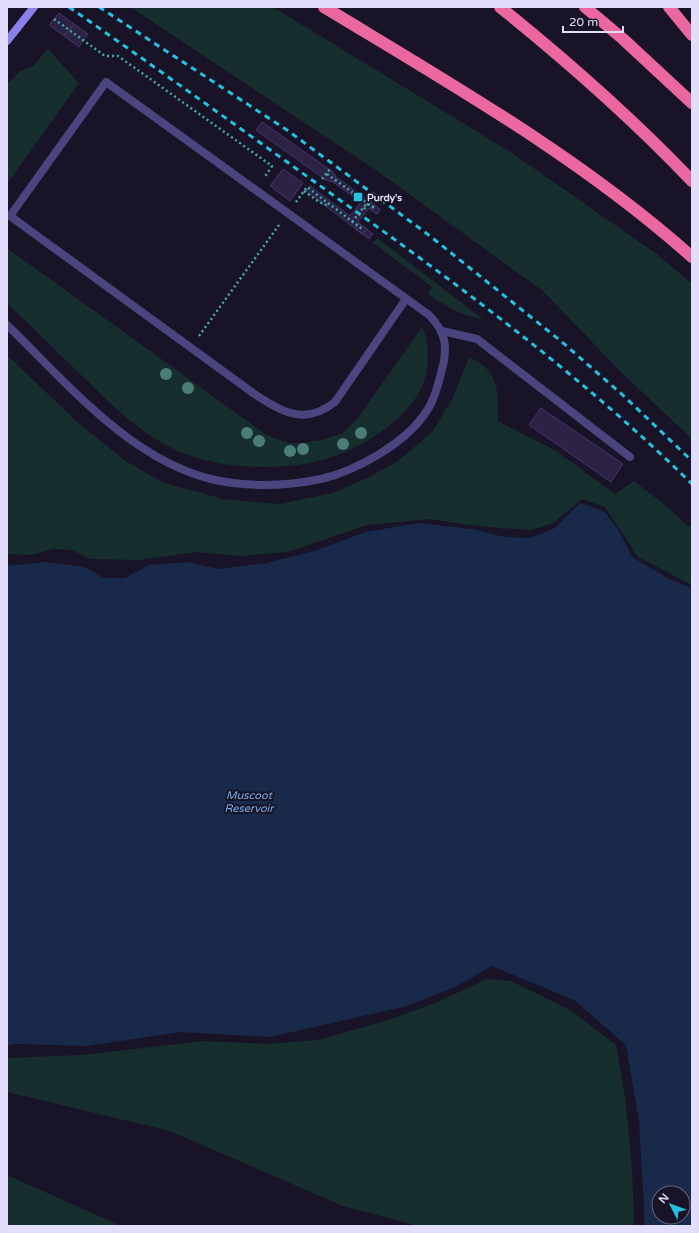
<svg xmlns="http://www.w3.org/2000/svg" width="699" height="1233" font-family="'Varela Round',sans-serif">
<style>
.green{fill:#172e2f}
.water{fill:#18294a;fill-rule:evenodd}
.building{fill:#2b2244;stroke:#45376d}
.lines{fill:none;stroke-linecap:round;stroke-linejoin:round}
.path{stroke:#41aaaa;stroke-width:2.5;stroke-dasharray:2 3;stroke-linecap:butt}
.lane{stroke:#4a457e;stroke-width:8}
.secondary{stroke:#8a81ed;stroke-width:8}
.highway{stroke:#ea689f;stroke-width:12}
.rail{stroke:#23c2e0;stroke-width:3;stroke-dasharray:6 5;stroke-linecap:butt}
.path-bridge{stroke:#41aaaa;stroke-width:2.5;stroke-dasharray:2 3;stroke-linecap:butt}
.tree{fill:#4a7c7a}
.poi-dot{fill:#23c2e0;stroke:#181326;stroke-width:1.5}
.labels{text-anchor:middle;stroke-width:4;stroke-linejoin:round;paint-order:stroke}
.poi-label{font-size:10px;font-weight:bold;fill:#e2ddfa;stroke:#181326;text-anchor:start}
.water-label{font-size:11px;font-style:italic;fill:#79b0ec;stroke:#181326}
</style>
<rect width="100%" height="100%" fill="#181326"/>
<g class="green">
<path d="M130,7H273L512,153L658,255L692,284V439L621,372L543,291L373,168Z"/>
<path d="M48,49L79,83L7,184V85L20,71L33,66Z"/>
<path d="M377,238L483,319C463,317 444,305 428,294L432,287L373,243Z"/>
<path d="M7,248L268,436L289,443H303L322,440L343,433L357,419L422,327C431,343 429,375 420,391C416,399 409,406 403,413C374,443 330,463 288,466C259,468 229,467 201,459C148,445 110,403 72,366C50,345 29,324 7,303Z"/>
<path d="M7,355L75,420L124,460L162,482L223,499L279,504L333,493L369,477L398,461L432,432L453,398L469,357C500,371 498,391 498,421L556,451L615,494L634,481L665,505L688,526L692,524V585L638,557L605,507L582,499L553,523L531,530L486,527L429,519L367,525L288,552L240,556L196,552L139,560L90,559L72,550L53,549L31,555L7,554Z"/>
<path d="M487,979L511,981L572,1011L616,1045C628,1104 633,1165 634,1226H418L343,1206L170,1131L7,1092V1058L82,1055L204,1041L269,1044L317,1040L379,1023L433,1004Z"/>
<path d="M7,1175L121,1226H7Z"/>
</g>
<path class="water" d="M580,503L604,511L618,529L632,557L666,577L692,589V1226H645L639,1121L626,1045L574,1000L492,966L455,987L407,1006L270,1037L180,1032L87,1046L17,1044L7,1046V566L46,562L85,567L104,578H125L149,565L188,562L218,569L267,563L317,550L366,532L418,523L472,529L505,537L531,538L555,528ZM659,1193H683V1217H659Z"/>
<g class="building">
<path d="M59,13L74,24L64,36L49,25Z"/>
<path d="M74,24L88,34L79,47L64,36Z"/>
<path d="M262,122L333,172L336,177L333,182L326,180L256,130Z"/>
<path d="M283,169L303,183L290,201L270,186Z"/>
<path d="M336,177L375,205L371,210L369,208L358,222L361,225L357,230L306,191L310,186L350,216L361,202L333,182Z"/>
<path d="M375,205L380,209L377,214L371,210Z"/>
<path d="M359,223L373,234L369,239L355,229Z"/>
<path d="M361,225L366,229L363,234L357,230Z"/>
<path d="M541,408L623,464L611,482L529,425Z"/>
</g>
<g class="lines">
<g class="path">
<path d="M54,19L105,56H118L272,166L264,178"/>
<path d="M327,174L367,203"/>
<path d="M322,179L330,169"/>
<path d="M304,191L319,202L329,206"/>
<path d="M296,202L307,187L362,229"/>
<path d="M368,204L376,209"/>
<path d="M364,209L372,199"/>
<path d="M199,336L279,225"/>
</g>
<g class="lane">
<path d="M7,325C67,383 131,461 215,480C249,487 287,486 321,479C356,471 406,443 426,412C434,401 438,386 441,373C448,349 447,333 429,315L106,82L10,216L253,393C281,412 305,426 335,402L406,299"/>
<path d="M442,331L477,339L630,457"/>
</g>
<path class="secondary" d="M7,41L34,7"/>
<g class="highway">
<path d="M324,7C451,84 581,158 692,257"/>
<path d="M500,7C567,61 632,118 692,181"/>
<path d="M585,7L623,39L692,103"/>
<path d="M669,7L692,35"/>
</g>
<g class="rail">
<path d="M69,7C155,67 241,129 326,190C453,281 580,374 692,484"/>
<path d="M99,7L287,130L430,236L562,342L626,398L692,461"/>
</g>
<path class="path-bridge" d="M352,222L367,203L376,209"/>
</g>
<g class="tree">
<circle cx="166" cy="374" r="6"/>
<circle cx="188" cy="388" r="6"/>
<circle cx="247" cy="433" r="6"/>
<circle cx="361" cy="433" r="6"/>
<circle cx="259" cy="441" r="6"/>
<circle cx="343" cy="444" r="6"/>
<circle cx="303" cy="449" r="6"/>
<circle cx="290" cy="451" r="6"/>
</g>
<rect class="poi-dot" x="353" y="192" width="10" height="10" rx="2"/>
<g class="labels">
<g class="poi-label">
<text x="367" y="201">Purdy's</text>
</g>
<g class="water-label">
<text x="249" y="799">Muscoot<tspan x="249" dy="13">Reservoir</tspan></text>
</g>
</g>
<rect width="699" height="1233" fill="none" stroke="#e2ddfa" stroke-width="16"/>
<g transform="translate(671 1205) rotate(312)"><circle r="19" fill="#181326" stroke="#69647b"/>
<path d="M0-3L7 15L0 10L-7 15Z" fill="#23c2e0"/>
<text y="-6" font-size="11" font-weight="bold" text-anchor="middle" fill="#e2ddfa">N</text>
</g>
<path d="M563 26v6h60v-6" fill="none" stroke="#e2ddfa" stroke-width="2"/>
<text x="569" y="26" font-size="12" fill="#e2ddfa" stroke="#181326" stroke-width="3" paint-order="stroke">20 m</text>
</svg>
